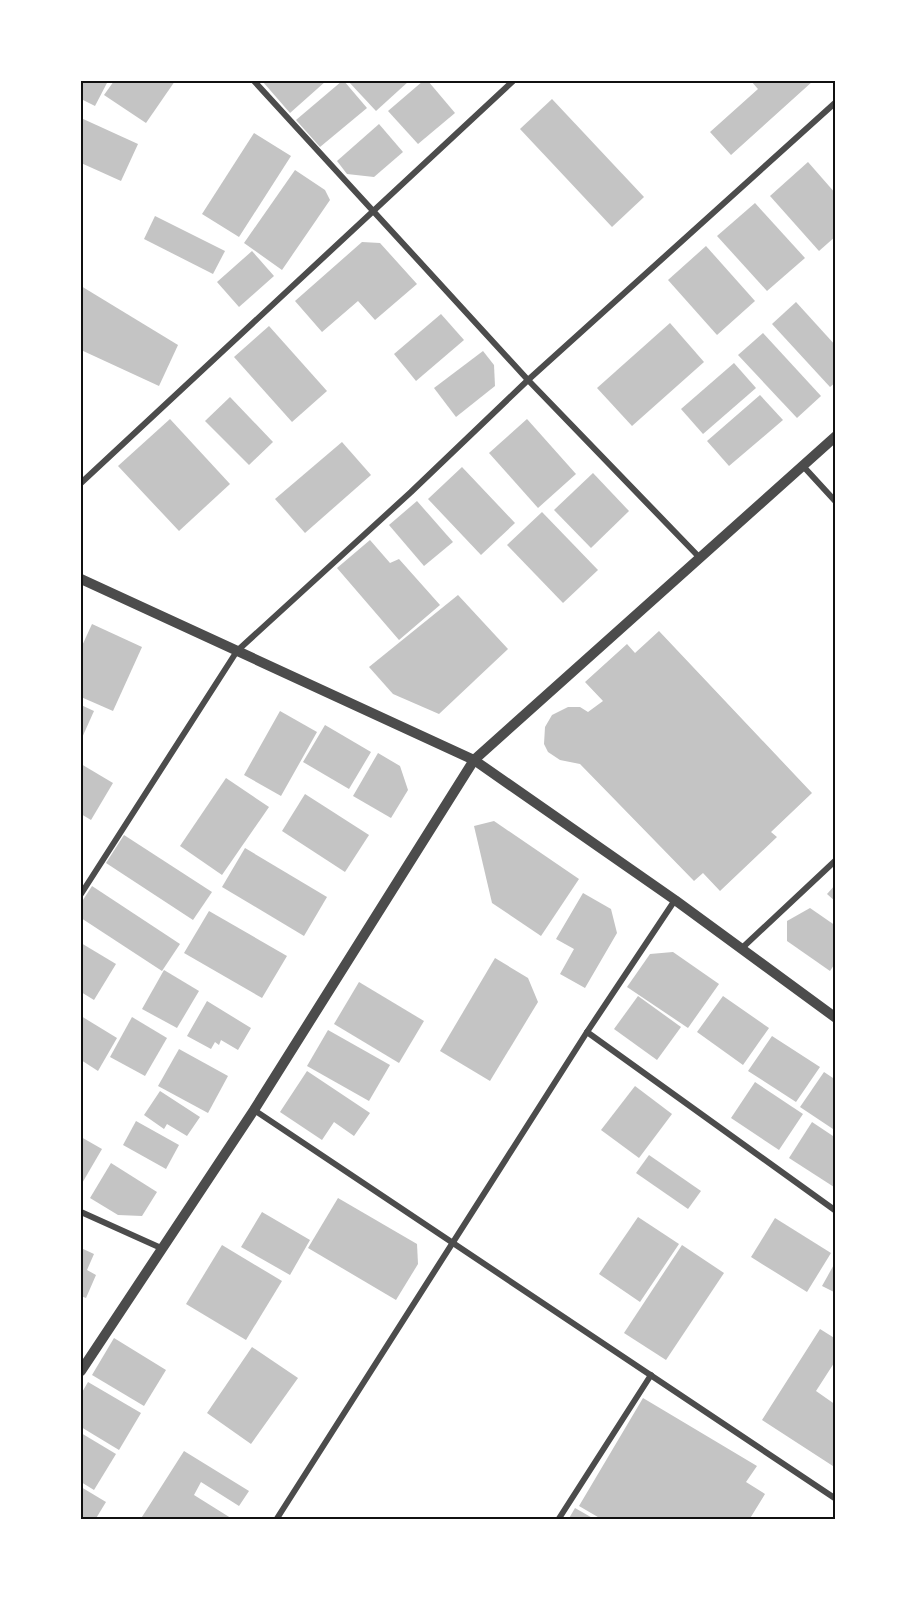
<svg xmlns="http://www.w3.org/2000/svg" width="917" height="1601" font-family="Montserrat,sans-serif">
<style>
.building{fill:#c4c4c4}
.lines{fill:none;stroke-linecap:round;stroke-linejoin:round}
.minor{stroke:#4c4c4c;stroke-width:6}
.tertiary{stroke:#4c4c4c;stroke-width:10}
.neatline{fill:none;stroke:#111;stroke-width:2}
</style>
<rect width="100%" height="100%" fill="#fff"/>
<g class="building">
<path d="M81,81H108L95,106L81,99Z"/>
<path d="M114,81H175L146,123L104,95Z"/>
<path d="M265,81H326L290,113L263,82Z"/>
<path d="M342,81H344L367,108L320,147L296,120Z"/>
<path d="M348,81H409L376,111Z"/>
<path d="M423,81H428L455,113L418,144L388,111Z"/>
<path d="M751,81H813L731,155L710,132L758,89Z"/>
<path d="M552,99L644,197L612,227L520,129Z"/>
<path d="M81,118L138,144L121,181L81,163Z"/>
<path d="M379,124L403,152L374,177L347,174L337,161Z"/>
<path d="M254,133L291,156L239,237L202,214Z"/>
<path d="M808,162L836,194V236L819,251L770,196Z"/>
<path d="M295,170L325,190L330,200L282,270L244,243Z"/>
<path d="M755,203L805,258L767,291L717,236Z"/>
<path d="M155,216L225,251L213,274L144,239Z"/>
<path d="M362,242L380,243L417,284L375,320L358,301L322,332L295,301Z"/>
<path d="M706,246L755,301L717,335L668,280Z"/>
<path d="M252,251L274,276L239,307L217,282Z"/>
<path d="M81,286L178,345L159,386L81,350Z"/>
<path d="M796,302L836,346V382L830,387L772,324Z"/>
<path d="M441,314L464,340L416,381L394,354Z"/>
<path d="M670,323L704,362L632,426L597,388Z"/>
<path d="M269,326L327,391L292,422L234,357Z"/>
<path d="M763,333L821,396L797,418L738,355Z"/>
<path d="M483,351L494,365L495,386L456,417L434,388Z"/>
<path d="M734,363L756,388L703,434L681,409Z"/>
<path d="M760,395L783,420L729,466L707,441Z"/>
<path d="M230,397L273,442L249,465L205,421Z"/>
<path d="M170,419L230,484L179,531L118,466Z"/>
<path d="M527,419L576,474L538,508L489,453Z"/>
<path d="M342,442L371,475L305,533L275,499Z"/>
<path d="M462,467L515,523L481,555L428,499Z"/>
<path d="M593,473L629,511L591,548L554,510Z"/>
<path d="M417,501L453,542L424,566L389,525Z"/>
<path d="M542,512L598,570L563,603L507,545Z"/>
<path d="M370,540L390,563L399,559L440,605L399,640L337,568Z"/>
<path d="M458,595L508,649L439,714L393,694L369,667Z"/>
<path d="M92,624L142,647L113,711L81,697V648Z"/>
<path d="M659,631L812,793L771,832L777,837L720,891L703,873L694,881L580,764L560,760L548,752L544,744L545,727L552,715L568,707H580L588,712L603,701L585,682L627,644L635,653Z"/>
<path d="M81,705L94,711L81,740Z"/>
<path d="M280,711L317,732L281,796L244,775Z"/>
<path d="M325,725L371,752L349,789L303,762Z"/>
<path d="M378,753L400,766L408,790L391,818L353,796Z"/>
<path d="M81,764L113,783L91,820L81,814Z"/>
<path d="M226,778L269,807L222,875L180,846Z"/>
<path d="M305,794L369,835L345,872L282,831Z"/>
<path d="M494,821L579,879L541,936L492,903L474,826Z"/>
<path d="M124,835L212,892L193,920L106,863Z"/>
<path d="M245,848L327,897L304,936L222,887Z"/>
<path d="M836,884V902L827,894Z"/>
<path d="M92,886L180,944L162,971L81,918V903Z"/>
<path d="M583,893L611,909L617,933L585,988L560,974L574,949L556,939Z"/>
<path d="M810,908L836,926V962L830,971L787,941V921Z"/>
<path d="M209,911L287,956L262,998L184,953Z"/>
<path d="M81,943L116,964L94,1000L81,992Z"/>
<path d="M673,952L719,984L688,1028L627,987L650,954Z"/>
<path d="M495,958L528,978L538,1002L490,1081L440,1051Z"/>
<path d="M164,970L199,991L177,1028L142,1009Z"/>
<path d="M359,982L424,1021L399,1063L334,1024Z"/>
<path d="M638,996L681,1027L657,1060L614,1029Z"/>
<path d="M723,996L769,1028L743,1065L697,1032Z"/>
<path d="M207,1001L251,1028L238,1050L221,1040L219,1045L215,1042L211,1049L187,1036Z"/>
<path d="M81,1016L117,1038L98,1071L81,1060Z"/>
<path d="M132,1017L167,1038L145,1076L110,1057Z"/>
<path d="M328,1030L390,1065L369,1101L307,1066Z"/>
<path d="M772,1036L820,1067L796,1102L748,1071Z"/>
<path d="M179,1049L228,1076L208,1113L158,1086Z"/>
<path d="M307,1071L370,1113L354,1136L334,1122L322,1140L280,1112Z"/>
<path d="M824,1072L836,1080V1131L800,1107Z"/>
<path d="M755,1082L803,1114L779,1150L731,1118Z"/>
<path d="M635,1086L672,1114L639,1158L601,1130Z"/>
<path d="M160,1091L200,1117L187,1136L167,1124L164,1129L144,1115Z"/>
<path d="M136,1121L179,1145L166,1169L123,1145Z"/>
<path d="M812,1122L836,1138V1185L834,1187L789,1158Z"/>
<path d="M81,1137L102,1149L81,1185Z"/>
<path d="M649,1155L701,1191L688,1209L636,1173Z"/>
<path d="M111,1163L157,1192L142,1216L118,1215L90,1198Z"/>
<path d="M338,1198L417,1244L418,1264L396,1300L308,1248Z"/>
<path d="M262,1212L310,1240L290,1275L241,1247Z"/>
<path d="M638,1217L679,1244L640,1302L599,1274Z"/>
<path d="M775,1218L831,1253L807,1292L751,1257Z"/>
<path d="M222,1245L282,1281L246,1340L186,1304Z"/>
<path d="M682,1245L724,1273L666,1360L624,1333Z"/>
<path d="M81,1248L94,1254L87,1270L96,1275L86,1298L81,1296Z"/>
<path d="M836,1261V1293L822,1286Z"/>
<path d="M820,1329L836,1339V1360L816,1391L836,1405V1468L762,1420Z"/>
<path d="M114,1338L166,1370L144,1406L92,1375Z"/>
<path d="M252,1347L298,1378L251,1444L207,1413Z"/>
<path d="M88,1382L141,1413L119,1450L81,1427V1394Z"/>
<path d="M643,1398L757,1466L746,1482L765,1494L749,1520H603L579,1506Z"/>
<path d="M81,1433L116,1454L94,1490L81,1482Z"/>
<path d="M184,1451L249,1491L239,1506L201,1482L194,1495L234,1520H140Z"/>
<path d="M81,1487L106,1502L95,1520H81Z"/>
<path d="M575,1508L596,1520H568Z"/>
</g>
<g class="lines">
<g class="minor">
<path d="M254,81L528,380L700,558"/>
<path d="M803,466L836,502"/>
<path d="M81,483L513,81"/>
<path d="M81,894L237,651L411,492L528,380L836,102"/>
<path d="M741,949L836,860"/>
<path d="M587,1032L836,1211"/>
<path d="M254,1110L836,1499"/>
<path d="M81,1212L161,1248"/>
<path d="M276,1520L587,1032L675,900"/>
<path d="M558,1520L651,1375"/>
</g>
<g class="tertiary">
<path d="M81,579L474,760L675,900L836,1018"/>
<path d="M81,1371L254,1110L474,760L836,436"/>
</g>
</g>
<rect width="917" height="1601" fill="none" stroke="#ffffff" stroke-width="165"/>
<rect x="82" y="82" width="752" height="1436" class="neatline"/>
</svg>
